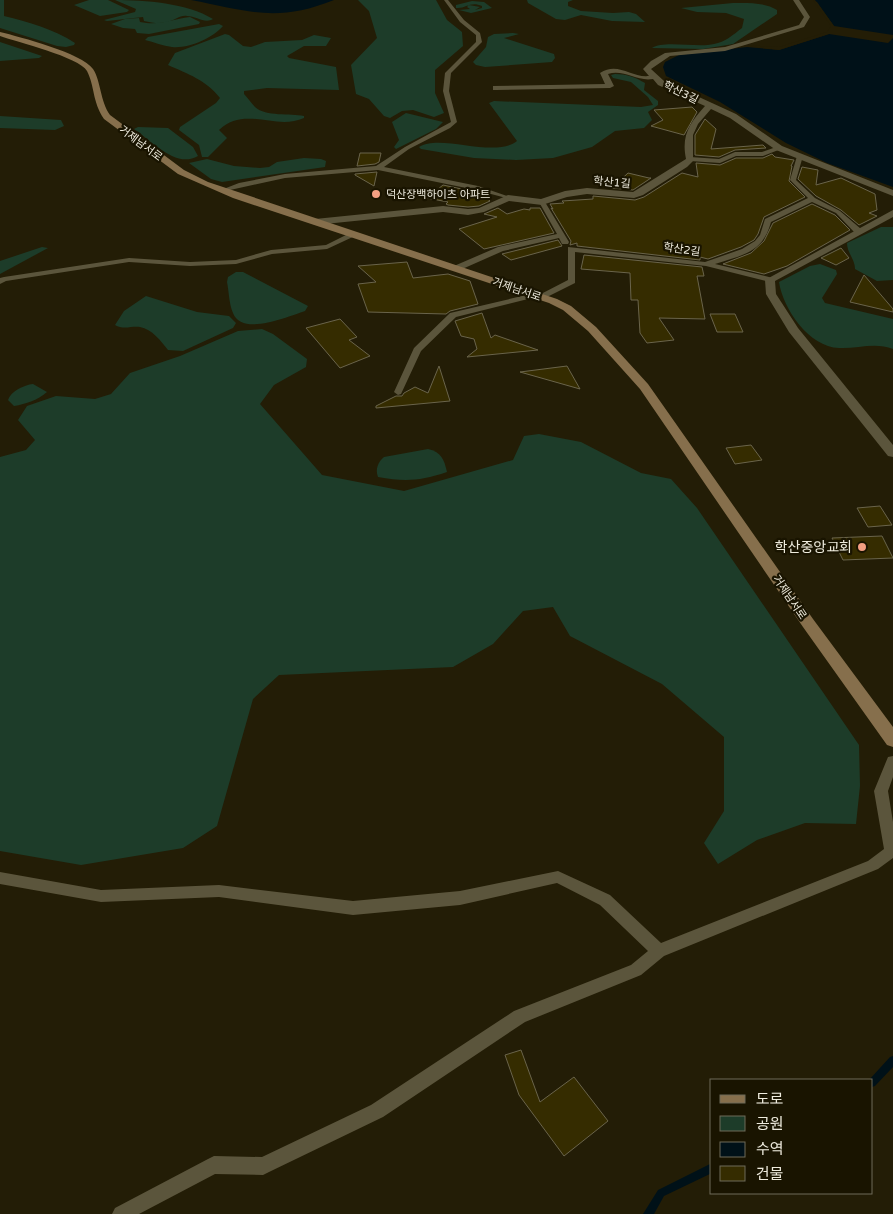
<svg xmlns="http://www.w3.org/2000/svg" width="893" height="1214" font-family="'Varela Round','Noto Sans KR',sans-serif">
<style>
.green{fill:#1d3c29}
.water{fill:#001118}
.pier{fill:#231d06}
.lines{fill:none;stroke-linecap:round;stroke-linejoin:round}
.stream{fill:#001118;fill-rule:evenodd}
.building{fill:#352c00;stroke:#6a644b}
.lane{fill:#5b553c;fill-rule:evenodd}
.street{fill:#5b553c;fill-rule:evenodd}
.secondary{fill:#866f4c;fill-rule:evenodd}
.poi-dot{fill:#f39f82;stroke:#191400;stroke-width:2}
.labels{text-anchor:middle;stroke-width:4.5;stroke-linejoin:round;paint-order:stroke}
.far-street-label{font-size:11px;fill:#eeebdd;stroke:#191400}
.far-poi-label{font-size:11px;fill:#eeebdd;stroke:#191400;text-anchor:start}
.poi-label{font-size:14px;fill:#eeebdd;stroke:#191400;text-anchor:end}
</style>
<rect width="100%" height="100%" fill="#231d06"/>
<g class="green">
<path d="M0,0H4V16C28,22 54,29 75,43L74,45L66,47L57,46L0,28Z"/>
<path d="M89,0H108L129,10L127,12L100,16L74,5Z"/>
<path d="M115,0C145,0 187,3 213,19C205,24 196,16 187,16C180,15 175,20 168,22C160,24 152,23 144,21L143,17L107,21L104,20L135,12L136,9Z"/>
<path d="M358,0H436L447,20L462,32L463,46L435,70V93L444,113L434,117L413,110L402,111L390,118L384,116L369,99L356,94L351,65L377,38L369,11Z"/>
<path d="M527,0H573L568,2V6L581,11L613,13L629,12L636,14L645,22L612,21L581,15L565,20L556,19L528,3Z"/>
<path d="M472,1L484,2L492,8L471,13L459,10L470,9L467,7L469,5L480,7L475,10L482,8V6C470,1 466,9 456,8V5Z"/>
<path d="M733,3C746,3 765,2 777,10V14L733,44L703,49L652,48C663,40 698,48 714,44C725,42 733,35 742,28L744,19L726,13L697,12L681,8Z"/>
<path d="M190,17L200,22L199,24L149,34L137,33L135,29L123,28L111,24L125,19L139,18L140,22C161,26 171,19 190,17Z"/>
<path d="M219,24L223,26C213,38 188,49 172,47C163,46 154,42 145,40L148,37Z"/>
<path d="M513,33L519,34L504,38L554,54L555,58L552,62L485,67L476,65L473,62L486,47L488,37L494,34Z"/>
<path d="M225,34L229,35L243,46L251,47L265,42L302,40L314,35L331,38L326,46H304L287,56L289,58L336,67L339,90L267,88L244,91V94C248,98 251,103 255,107C266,117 290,113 304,116V118C275,131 245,105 219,130L227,138L208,157H202L199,145L179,130L180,127L216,103L220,98C206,80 188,74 168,65L175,53Z"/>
<path d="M0,42L42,56L39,58L0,61Z"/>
<path d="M615,74C626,74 635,77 645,83L644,90L658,101V105L648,112L652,120L644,128L615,131L592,147L553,158L516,160L474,158L421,149L419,147C441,133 494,159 517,141L489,103L494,101L641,107L653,105L648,97L631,82L613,78L611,75Z"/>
<path d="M406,113L443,122L436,129L396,149L394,147L399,140L392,122Z"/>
<path d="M0,116L61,120L64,126L55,130L0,128Z"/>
<path d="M138,127L168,128L193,147L198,156C176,169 152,141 134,129Z"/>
<path d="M304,158L321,159L326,161L325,167L222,182L211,179L189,163L207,159L234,166L260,168L269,167L277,162Z"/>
<path d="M881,227H893V280L877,281L855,269C855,259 847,253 847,243Z"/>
<path d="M42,247L48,248L0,274V261Z"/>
<path d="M820,264L836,270L837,274L822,298L825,303L893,319V349C875,342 857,349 839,348C809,347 783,309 779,282L810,266Z"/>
<path d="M236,272H243L308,306L305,311C289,316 242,337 233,313C229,304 229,292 227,282L228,277Z"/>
<path d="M146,296L197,312L229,316L236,323L233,328L183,351L168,350C161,341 152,329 140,327C131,326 123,330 115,325L124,311Z"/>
<path d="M262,329L273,334L307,359L306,367L274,385L260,404L322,475L404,491L513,460L524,436L539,434L581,442L641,473L671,479L697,508L859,745L860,786L856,824L805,823L757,840L718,864L704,843L724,811V737L662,684L570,636L553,607L523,611L493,644L453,667L279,675L253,699L217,826L183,848L81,865L0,851V457L26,450L35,440L18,420L27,406L56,396L95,399L111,394L130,373L180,356L238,331Z"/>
<path d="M33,384L47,392C38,400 26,404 14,406L8,400C11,391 24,385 33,384Z"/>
<path d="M428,449C441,452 444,459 447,472C420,481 405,482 378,477C375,469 378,462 384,457Z"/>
</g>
<g class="water">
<path d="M191,0H334C277,23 248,11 191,0Z"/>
<path d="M815,0H893V187L827,163L786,143L720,102L666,76L663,67L665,62L679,55L747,47L779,50L829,34L834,26Z"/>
</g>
<path class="pier" d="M813,0L817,2L834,26L893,35V38L888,43L829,34L779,50L743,45L779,47L827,32L831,26Z"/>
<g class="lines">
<g class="stream">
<path d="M893,1056V1067L875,1086L872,1087V1080H869L890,1057Z"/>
<path d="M712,1163V1173L664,1196L654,1214H643L658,1190Z"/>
</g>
</g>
<g class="building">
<path d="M692,107L697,112L684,135L651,126L663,120L654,110Z"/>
<path d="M705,119L716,129L711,149L763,145L766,148L735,150L719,157L695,155V135Z"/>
<path d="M360,153H381L379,162L375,164L357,166Z"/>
<path d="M772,154L775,157L794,160L791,166H792L789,181L805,197L764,217L758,234L754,240L741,247L708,259L700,257V260L577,246V243L570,245L571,241L551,208L553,209L550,204L564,203L562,201L593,199V196L635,200L644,197L682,173L698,177L696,163L720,165L736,158H763Z"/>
<path d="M802,167L818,170L816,185L841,178L875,194L877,210L869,213L877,216L859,225L841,210L816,196L798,179Z"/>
<path d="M377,172L374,186L355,175V174Z"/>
<path d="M628,173L649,178H651L633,190L612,188Z"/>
<path d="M443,185L480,193L490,201L479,206L468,207L448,205L446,204L448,202L427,198Z"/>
<path d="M812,204L835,215L850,230L787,266L764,274L723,264L751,253L764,241L773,223Z"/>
<path d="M498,208L507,214L524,209L530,210V208H540L554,233L484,249L459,229L497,217L484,214Z"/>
<path d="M558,240L562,246L511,260L502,254Z"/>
<path d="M841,248L849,258L836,265L821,258Z"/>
<path d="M584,255L702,267L704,276H697L705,319L659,318L674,340L647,343L640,333L638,300H631L630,273L581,269Z"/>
<path d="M407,262L413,278L448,274L470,281L478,304L450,311L446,314L368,312L358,284L376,282L358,266Z"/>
<path d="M864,275L893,309V312L850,302Z"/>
<path d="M482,313L491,338L495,335L538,350L467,357L477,349L474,339L461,336L455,321Z"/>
<path d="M710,314H735L743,332H717Z"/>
<path d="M340,319L357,337L349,340L370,356L340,368L306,328Z"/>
<path d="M439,366L450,401L376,408V406L396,396H402L404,393L415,387L428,393Z"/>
<path d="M567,366L580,389L520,372Z"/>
<path d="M751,445L762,460L735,464L726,448Z"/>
<path d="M880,506L892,525L868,527L857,508Z"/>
<path d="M882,536L893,558L843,560L832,538Z"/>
<path d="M521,1050L540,1102L574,1077L608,1121L564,1156L519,1095L505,1055Z"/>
</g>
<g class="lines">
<g class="lane">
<path d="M444,0H448L464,20L480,33L482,42L451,73L449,91L457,122L450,128L409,149L384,167L478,186L510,197V199L476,190L378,170L285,178L221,192V190L239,183L285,174L376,166L405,147L451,122L443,91L445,73L476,42V35L460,22Z"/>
<path d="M779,146L782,148L781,149L763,156H736L720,163L690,161L687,159L690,157L719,159L735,152H762Z"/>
<path d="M800,154L803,156L796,180L815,198L840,211L861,229V233H855L836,213L812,202L771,222C763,253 742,255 715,264L773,278L774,280L770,282L706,266L575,252V283L543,299L536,297L456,317L421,351L401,394L398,395L394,392L414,348L450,313L535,293L539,295L568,280V247L705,262L742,249L755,241L760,235L765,219L808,198L790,180L797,156Z"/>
<path d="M542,200L545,202L569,242L568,244H562L559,238L503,251L460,270H454V266L498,247L557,234L539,202Z"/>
<path d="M350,233L357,235L327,249L272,254L236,264L190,266L129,262L6,281L0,284V278L4,277L129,258L190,262L236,260L271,250L326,245Z"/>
<path d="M893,756V777L888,791L893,822V858L878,869L664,956L641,975L525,1022L383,1117L269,1172L263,1175L215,1174L139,1214H112L115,1208L208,1159L214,1156L262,1157L371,1105L514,1011L631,965L648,951L600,905L557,883L460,905L353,915L219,897L101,902L0,884V872L101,890L219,885L353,901L460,891L558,871L610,895L661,943L868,861L884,849L874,791L888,757Z"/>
</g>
<g class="street">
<path d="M793,0H799L810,17L804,27L725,51L670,56L651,69L664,81L736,114L782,146L893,190V196L776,150L730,118L711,109L698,124L693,135V161L687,167L643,195L634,198L587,194L567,197L542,205L509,201L484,212L468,215L443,212L315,225L310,222L315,219L443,206L468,209L479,208L508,195L541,199L565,191L587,188L633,192L686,159C681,135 690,123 705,106L658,85L653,79C637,82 624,69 608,74L614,86L610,88L496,90H493V86L605,84L600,73C618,61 631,78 649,76L643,69L651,61L665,53L725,47L799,25L804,17Z"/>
<path d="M893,210V217L775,281L776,294L798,328L893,445V457L888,456L789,332L766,294L765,280Z"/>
</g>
<path class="secondary" d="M0,32C20,37 82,53 93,69C101,81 100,101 110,115L184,170L208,182L557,299L571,306L596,327L648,384L813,619L893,727V747L887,745L803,627L640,389L588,331L563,310L549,303L233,198L178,174L104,119C92,101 95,87 87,71C79,57 17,42 0,36Z"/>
</g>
<g class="poi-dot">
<circle cx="376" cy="194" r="5"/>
<circle cx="862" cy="547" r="5"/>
</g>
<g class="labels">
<g class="far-street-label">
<text transform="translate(681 92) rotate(26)" y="4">학산3길</text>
<text transform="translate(141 143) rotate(37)" y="4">거제남서로</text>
<text transform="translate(612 182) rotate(5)" y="4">학산1길</text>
<text transform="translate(682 249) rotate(8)" y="4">학산2길</text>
<text transform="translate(517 289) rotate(19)" y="4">거제남서로</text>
<text transform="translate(790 597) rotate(56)" y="4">거제남서로</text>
</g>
<g class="far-poi-label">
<text x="386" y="198">덕산장백하이츠 아파트</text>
</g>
<g class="poi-label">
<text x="852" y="552">학산중앙교회</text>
</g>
</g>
<rect x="710" y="1079" width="162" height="115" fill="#191400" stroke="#6e6a58"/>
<rect x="720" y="1095" width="25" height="8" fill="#866f4c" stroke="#6e6a58"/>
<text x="756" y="1104" font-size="15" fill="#eeebdd">도로</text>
<rect x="720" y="1116" width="25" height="15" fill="#1d3c29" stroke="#6e6a58"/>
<text x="756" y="1129" font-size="15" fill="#eeebdd">공원</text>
<rect x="720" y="1142" width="25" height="15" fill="#001118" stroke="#6e6a58"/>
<text x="756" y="1154" font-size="15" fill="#eeebdd">수역</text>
<rect x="720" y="1166" width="25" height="15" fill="#352c00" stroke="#6e6a58"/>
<text x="756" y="1179" font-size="15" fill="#eeebdd">건물</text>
</svg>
